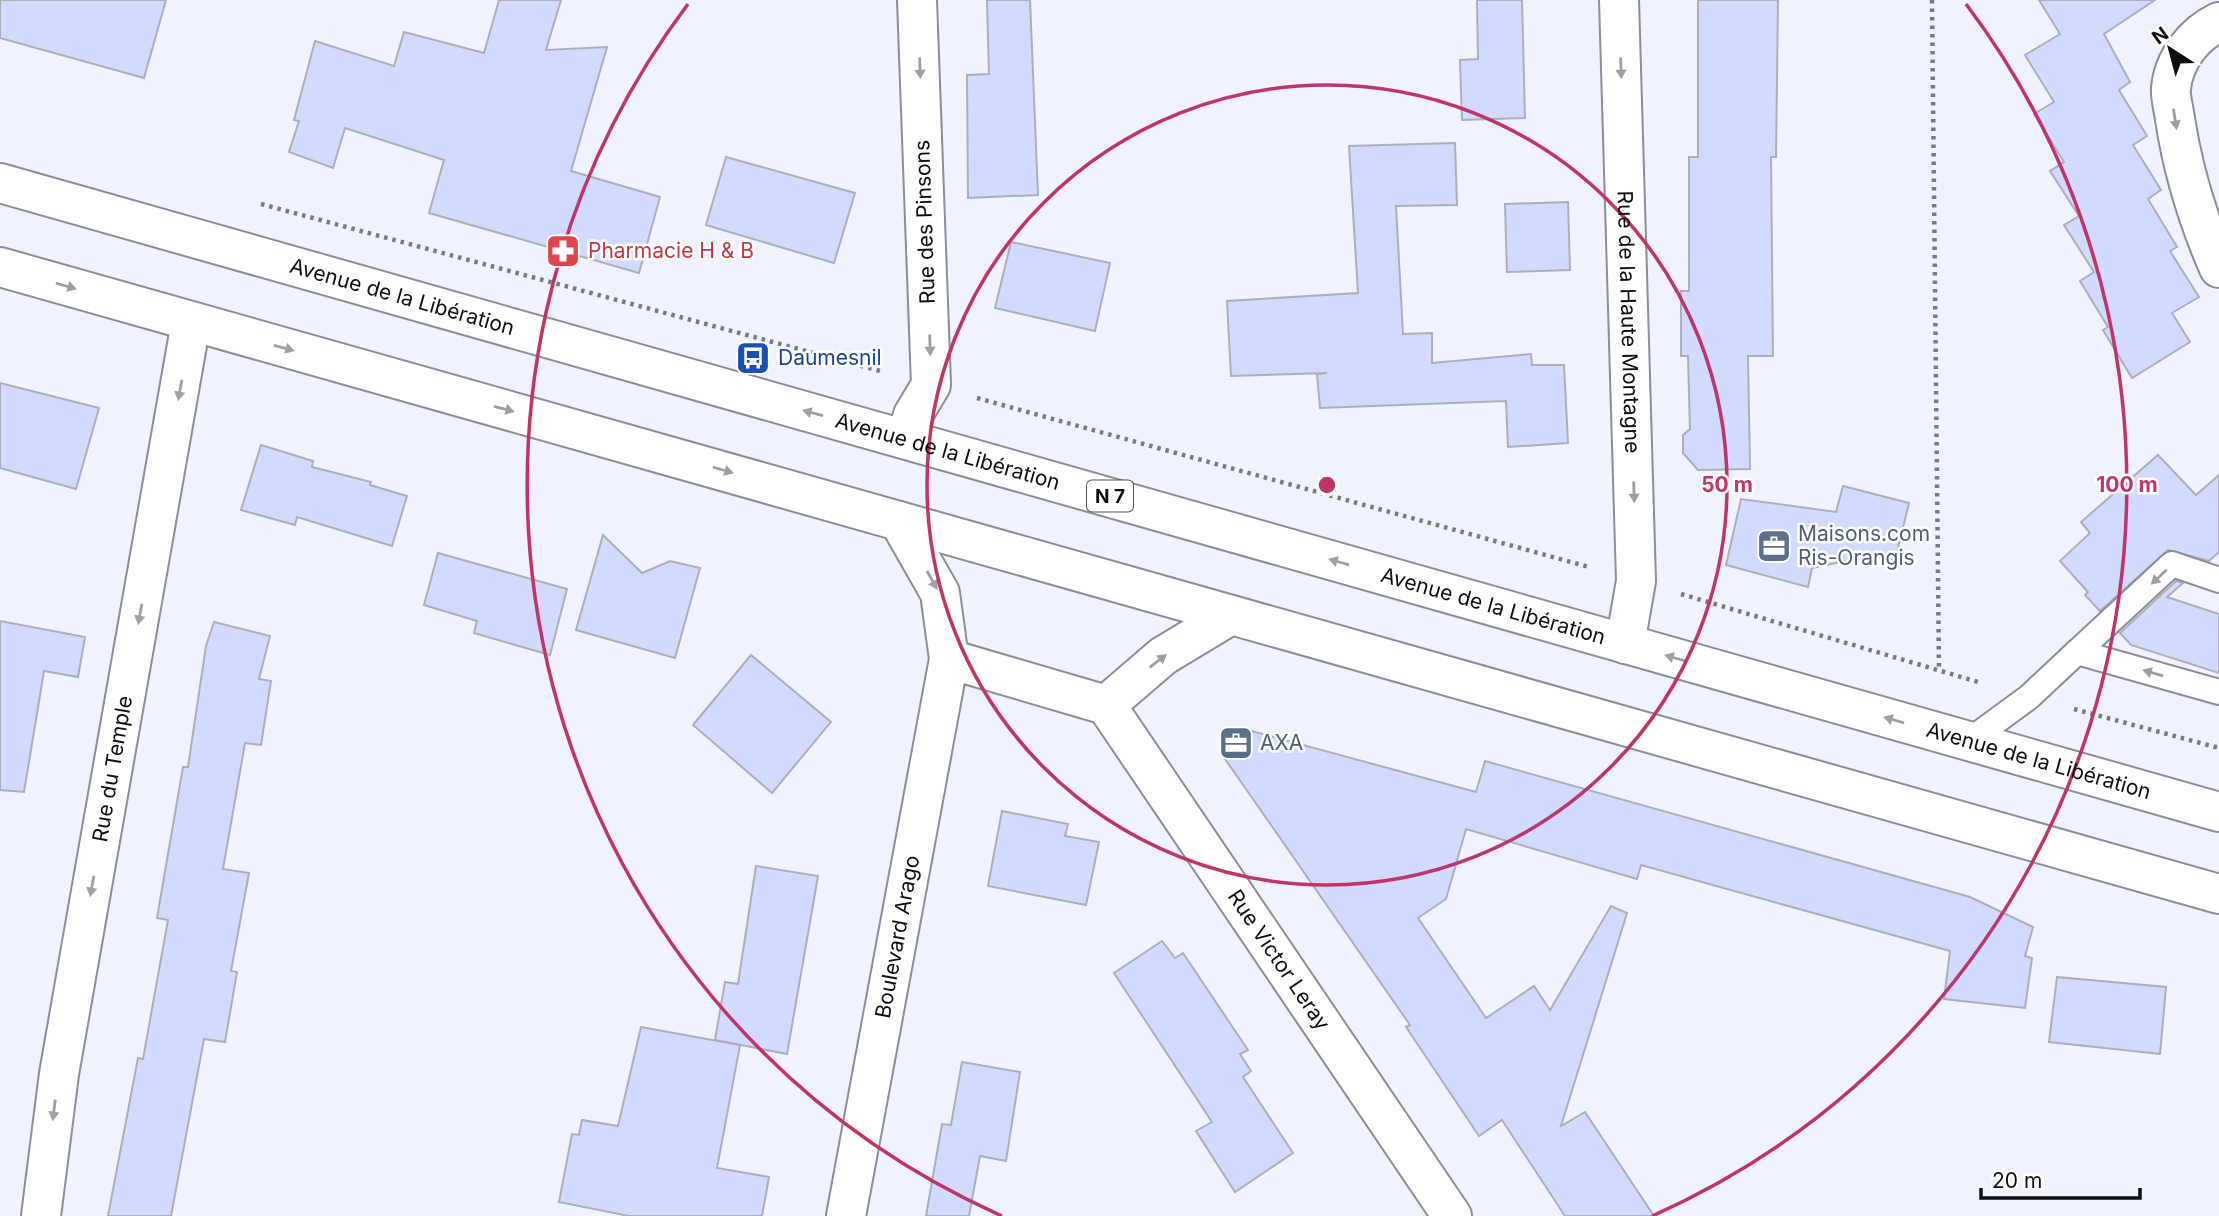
<svg xmlns="http://www.w3.org/2000/svg" width="2219" height="1216" font-family="Inter,sans-serif">
<style>
.building{fill:#d2dbff;stroke:#acafb9;stroke-width:2}
.lines{fill:none;stroke-linecap:round;stroke-linejoin:round}
.lane-casing{stroke:#8b8e98;stroke-width:28}
.street-casing{stroke:#8b8e98;stroke-width:42}
.primary-casing{stroke:#8b8e98;stroke-width:42}
.path{stroke:#787a81;stroke-width:4.5;stroke-dasharray:3.5 5;stroke-linecap:butt}
.lane{stroke:#fff;stroke-width:24}
.street{stroke:#fff;stroke-width:38}
.primary{stroke:#fff;stroke-width:38}
.oneway{fill:#9e9fa0}
.ring{fill:none;stroke:#c03469;stroke-width:3.5}
.labels{text-anchor:middle;stroke-width:5;stroke-linejoin:round;paint-order:stroke}
.shield{fill:#fff;stroke:#565658;stroke-width:2}
.shield-label{font-size:19px;font-weight:bold;fill:#0d0e11}
.street-label{font-size:21px;fill:#0d0e11;stroke:#fff}
.health-label{font-size:21px;fill:#be3a42;stroke:#fff;text-anchor:start}
.transit-label{font-size:21px;fill:#164399;stroke:#fff;text-anchor:start}
.service-label{font-size:21px;fill:#4e5e75;stroke:#fff;text-anchor:start}
.centre{fill:#c03469;stroke:#fff;stroke-width:3.5}
.ring-label{font-size:21px;text-anchor:middle;font-weight:bold;fill:#c03469;stroke:#fff;stroke-width:5;stroke-linejoin:round;paint-order:stroke}
</style>
<rect width="100%" height="100%" fill="#f0f3fe"/>
<g class="building">
<path d="M0,0H166L144,78L0,38Z"/>
<path d="M499,0H561L546,50L607,47L571,171L660,197L639,273L429,213L444,160L345,128L333,168L289,152L299,121L294,120L315,41L394,66L404,32L484,53Z"/>
<path d="M987,0H1030L1038,195L968,198L967,75L989,74Z"/>
<path d="M1477,0H1522L1525,118L1462,120L1460,60L1478,59Z"/>
<path d="M1698,0H1778L1776,157H1771L1773,356H1748L1750,469L1698,470L1683,453V435L1690,429L1688,356H1681V291H1689V157H1698Z"/>
<path d="M2039,0H2155L2104,34L2130,82L2119,90L2147,136L2133,145L2161,190L2148,199L2177,247L2170,251L2199,297L2172,313L2190,342L2132,378L2103,330L2108,327L2080,281L2094,272L2064,225L2079,216L2050,171L2064,162L2034,114L2054,102L2025,55L2060,34Z"/>
<path d="M1455,143L1457,205L1396,206L1403,334L1432,333V363L1531,354L1532,365H1564L1568,443L1508,447L1506,401L1320,408L1317,374L1327,373L1231,376L1227,301L1358,293L1349,146Z"/>
<path d="M726,157L855,193L834,263L706,225Z"/>
<path d="M1568,202L1570,270L1507,272L1505,204Z"/>
<path d="M1011,242L1110,263L1095,331L995,308Z"/>
<path d="M0,383L99,408L76,489L0,468Z"/>
<path d="M261,445L313,461L312,467L371,482L370,485L407,496L392,546L297,517L295,525L241,510Z"/>
<path d="M2158,455L2196,495L2219,475V552L2209,561L2168,550L2100,611L2085,595L2088,592L2060,561L2090,533L2081,522Z"/>
<path d="M1843,486L1909,503L1895,560L1864,552L1855,559L1812,568L1808,587L1726,565L1741,499L1836,512Z"/>
<path d="M603,535L642,573L670,561L700,568L675,658L576,630Z"/>
<path d="M438,553L567,589L550,655L474,633L477,621L424,605Z"/>
<path d="M2176,581L2183,583L2167,597L2219,614V673L2131,645L2120,633Z"/>
<path d="M0,621L85,637L78,677L44,671L24,792L0,790Z"/>
<path d="M214,622L270,636L259,679L271,681L261,745L245,743L223,869L249,873L231,971L237,972L225,1042L204,1039L171,1216H108L138,1058L143,1059L168,920L157,918L183,767H188L206,646Z"/>
<path d="M751,655L831,722L772,793L693,725Z"/>
<path d="M1248,730L1476,792L1485,761L1970,897L2033,927L2025,956L2032,958L2025,1008L1944,999L1950,951L1641,865L1637,879L1466,829L1446,899L1418,918L1486,1018L1534,986L1550,1010L1611,906L1627,913L1561,1126L1585,1112L1654,1216H1565L1502,1120L1479,1136L1406,1027L1410,1025L1223,756Z"/>
<path d="M1002,811L1068,824L1065,836L1099,842L1086,905L988,886Z"/>
<path d="M756,866L818,876L787,1054L715,1040L725,982L738,984Z"/>
<path d="M1162,941L1175,958L1183,953L1248,1050L1240,1054L1251,1071L1243,1077L1293,1153L1235,1192L1196,1131L1212,1122L1114,973Z"/>
<path d="M2057,977L2166,987L2160,1054L2049,1042Z"/>
<path d="M641,1027L740,1045L717,1168L769,1177L762,1216H629L559,1202L572,1134L579,1135L582,1120L618,1126Z"/>
<path d="M962,1062L1020,1072L1006,1161L980,1156L969,1216H926L942,1124L951,1125Z"/>
</g>
<g class="lines">
<g class="lane-casing">
<g id="lane">
<path d="M2077,652L2172,564L2219,580"/>
<path d="M1969,741L2029,697L2077,652L2219,692"/>
</g>
</g>
<g class="street-casing">
<g id="street">
<path id="s1" d="M1619,0L1636,581L1625,644"/>
<path d="M2219,22C2194,34 2174,59 2171,88C2170,97 2174,110 2175,119C2183,171 2198,220 2219,268"/>
<path d="M906,438L913,415L931,385L917,0"/>
<path d="M949,659L1106,705"/>
<path id="s2" d="M1106,705L1452,1216"/>
<path d="M1106,705L1163,656L1231,615"/>
<path id="s3" d="M41,1216L59,1074L191,322"/>
<path id="s4" d="M846,1216L949,659L940,593L899,521"/>
</g>
</g>
<g class="primary-casing">
<g id="primary">
<path id="s5" d="M0,183L2219,812"/>
<path d="M0,267L2219,894"/>
</g>
</g>
<g class="path">
<path d="M1932,0L1939,671"/>
<path d="M261,204L884,372"/>
<path d="M977,398L1589,567"/>
<path d="M1681,594L1978,682"/>
<path d="M2074,709L2219,748"/>
</g>
<use href="#lane" class="lane"/>
<use href="#street" class="street"/>
<use href="#primary" class="primary"/>
</g>
<defs><path id="oneway-solid" d="M-6-.8H1V-3.2L6.5 0L1 3.2V.8H-6Z" transform="scale(1.75)"/></defs>
<g class="oneway">
<use href="#oneway-solid" transform="translate(920 68) rotate(88)"/>
<use href="#oneway-solid" transform="translate(1621 68) rotate(88)"/>
<use href="#oneway-solid" transform="translate(2175 119) rotate(81)"/>
<use href="#oneway-solid" transform="translate(66 286) rotate(16)"/>
<use href="#oneway-solid" transform="translate(930 345) rotate(88)"/>
<use href="#oneway-solid" transform="translate(284 348) rotate(15)"/>
<use href="#oneway-solid" transform="translate(180 390) rotate(100)"/>
<use href="#oneway-solid" transform="translate(504 409) rotate(15)"/>
<use href="#oneway-solid" transform="translate(813 413) rotate(-165)"/>
<use href="#oneway-solid" transform="translate(723 470) rotate(16)"/>
<use href="#oneway-solid" transform="translate(1634 492) rotate(88)"/>
<use href="#oneway-solid" transform="translate(1339 562) rotate(-164)"/>
<use href="#oneway-solid" transform="translate(2159 577) rotate(137)"/>
<use href="#oneway-solid" transform="translate(932 580) rotate(61)"/>
<use href="#oneway-solid" transform="translate(140 614) rotate(100)"/>
<use href="#oneway-solid" transform="translate(1675 658) rotate(-164)"/>
<use href="#oneway-solid" transform="translate(1158 661) rotate(-38)"/>
<use href="#oneway-solid" transform="translate(2153 673) rotate(-164)"/>
<use href="#oneway-solid" transform="translate(1894 720) rotate(-164)"/>
<use href="#oneway-solid" transform="translate(92 886) rotate(100)"/>
<use href="#oneway-solid" transform="translate(54 1110) rotate(97)"/>
</g>
<g class="ring">
<circle cx="1327" cy="485" r="400"/>
<path d="M1002 1216A800 800 0 0 1 688 4M1966 4A800 800 0 0 1 1652 1216"/>
</g>
<defs>
<g id="pharmacy-square" transform="scale(1.75)"><rect x="-9" y="-9" width="18" height="18" rx="4" fill="#e0444e" stroke="#fff"/><path d="M-2-6h4v4h4v4h-4v4h-4v-4h-4v-4h4Z" fill="#fff"/></g>
<g id="bus-square" transform="scale(1.75)"><rect x="-9" y="-9" width="18" height="18" rx="4" fill="#1a4fb4" stroke="#fff"/><path d="M-5-6H5V4H4V6H2V4H-2V6H-4V4H-5ZM-3.5-4V0h7V-4ZM-3.5 1.2v1.5H-2V1.2ZM2 1.2v1.5H3.5V1.2Z" fill="#fff"/></g>
<g id="office-square" transform="scale(1.75)"><rect x="-9" y="-9" width="18" height="18" rx="4" fill="#5c6f8a" stroke="#fff"/><path d="M-6-3h4V-5.5h4V-3h4V5H-6ZM-1-4.5V-3h2v-1.5ZM-6 0V1H6V0Z" fill="#fff"/></g>
</defs>
<g fill-rule="evenodd">
<use href="#pharmacy-square" x="563" y="251"/>
<use href="#bus-square" x="753" y="358"/>
<use href="#office-square" x="1774" y="546"/>
<use href="#office-square" x="1236" y="743"/>
</g>
<g class="labels">
<rect class="shield" x="1087" y="480.5" width="46" height="31" rx="5"/>
<g class="shield-label">
<text x="1110" y="503">N 7</text>
</g>
<g class="street-label">
<text transform="translate(925 222) rotate(-92)" y="7">Rue des Pinsons</text>
<text dy="7" stroke="none"><textPath href="#s5" startOffset="418">Avenue de la Libération</textPath></text>
<text dy="7" stroke="none"><textPath href="#s1" startOffset="322">Rue de la Haute Montagne</textPath></text>
<text dy="7" stroke="none"><textPath href="#s5" startOffset="985">Avenue de la Libération</textPath></text>
<text dy="7" stroke="none"><textPath href="#s5" startOffset="1552">Avenue de la Libération</textPath></text>
<text dy="7" stroke="none"><textPath href="#s5" startOffset="2119">Avenue de la Libération</textPath></text>
<text dy="7" stroke="none"><textPath href="#s3" startOffset="453">Rue du Temple</textPath></text>
<text dy="7" stroke="none"><textPath href="#s4" startOffset="284">Boulevard Arago</textPath></text>
<text dy="7" stroke="none"><textPath href="#s2" startOffset="308">Rue Victor Leray</textPath></text>
</g>
<g class="health-label">
<text x="588" y="258">Pharmacie H &amp; B</text>
</g>
<g class="transit-label">
<text x="778" y="365">Daumesnil</text>
</g>
<g class="service-label">
<text x="1798" y="541">Maisons.com<tspan x="1798" dy="24">Ris-Orangis</tspan></text>
<text x="1260" y="750">AXA</text>
</g>
</g>
<circle cx="1327" cy="485" r="10" class="centre"/>
<g class="ring-label">
<text x="1727" y="492">50 m</text>
<text x="2127" y="492">100 m</text>
</g>
<g transform="translate(2170 49) rotate(324)" stroke="#ffffff" stroke-width="5" paint-order="stroke">
<path d="M0-5L12 26L0 18L-12 26Z" fill="#0d0e11"/>
<text y="-10" font-size="19" font-weight="bold" text-anchor="middle" fill="#0d0e11">N</text>
</g>
<path d="M1981 1188v10h159v-10" fill="none" stroke="#0d0e11" stroke-width="3.5"/>
<text x="1992" y="1188" font-size="21" fill="#0d0e11" stroke="#ffffff" stroke-width="5" paint-order="stroke">20 m</text>
</svg>
